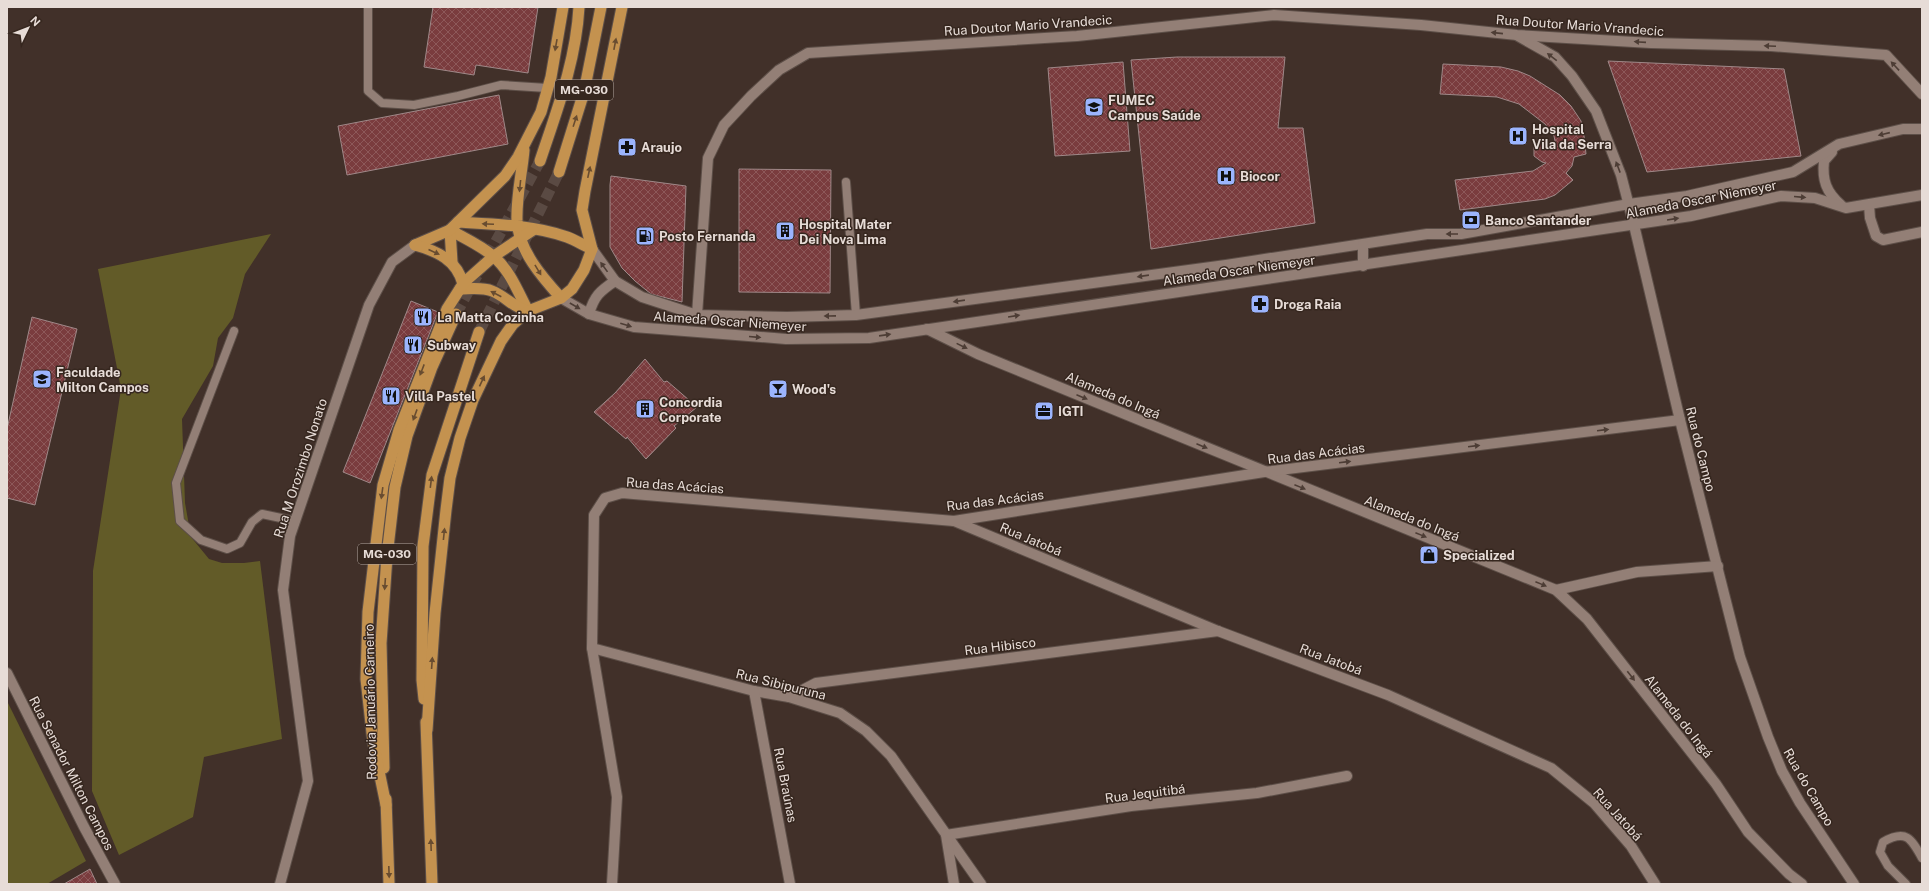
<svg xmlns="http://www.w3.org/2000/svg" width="1929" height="891" font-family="'Public Sans',sans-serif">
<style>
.green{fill:#625b28}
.building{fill:url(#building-cross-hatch);stroke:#9f8888}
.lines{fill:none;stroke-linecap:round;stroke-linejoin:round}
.trunk-tunnel{stroke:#5a4a43;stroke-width:11;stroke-dasharray:11 5.5;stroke-linecap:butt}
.service-casing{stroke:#5d4f48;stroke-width:10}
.minor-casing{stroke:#5d4f48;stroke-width:12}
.tertiary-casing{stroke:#5d4f48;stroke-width:12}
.trunk-casing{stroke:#5d4f48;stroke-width:13}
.service{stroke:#937f76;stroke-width:8}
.minor{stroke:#937f76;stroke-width:10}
.tertiary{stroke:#937f76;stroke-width:10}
.trunk{stroke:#c4924f;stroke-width:11}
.oneway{fill:#4d3d35}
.oneway2{fill:#684c30}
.labels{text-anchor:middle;stroke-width:3;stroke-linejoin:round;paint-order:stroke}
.shield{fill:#36271f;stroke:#b2a6a0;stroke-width:1}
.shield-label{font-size:12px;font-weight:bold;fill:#e7dcd7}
.street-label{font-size:13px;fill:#e7dcd7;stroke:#36271f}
.poi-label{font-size:13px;font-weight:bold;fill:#e7dcd7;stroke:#36271f;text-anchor:start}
</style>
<defs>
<pattern id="building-cross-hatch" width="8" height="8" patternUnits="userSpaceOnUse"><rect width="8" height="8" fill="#7a3c3e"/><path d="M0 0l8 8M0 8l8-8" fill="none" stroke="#8d5859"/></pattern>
</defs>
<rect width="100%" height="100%" fill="#413029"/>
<g class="green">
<path d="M271,234L245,274L233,318L218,338L213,366L182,419L185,503L191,537L209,559L222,563H244L260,561L282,739L204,757L193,817L119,855L92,791L93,571L121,389L98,269Z"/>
<path d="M7,701L86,861L47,884H7Z"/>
</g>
<g class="building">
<path d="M433,7H538L528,73L476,65L474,75L424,67Z"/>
<path d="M1177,57H1285L1278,128H1303L1315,223L1151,249L1131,60Z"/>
<path d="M1608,61L1784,69L1801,156L1647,172Z"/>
<path d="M1123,62L1130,151L1055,156L1048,68Z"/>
<path d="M1443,64L1501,67L1518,71L1530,76L1560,95L1571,106L1581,121L1584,136L1586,154L1574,157L1572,166L1566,173L1573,180L1555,195L1545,199L1460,210L1455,180L1533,171L1546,163L1542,162L1534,156V147L1537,143L1545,140L1556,146L1554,136L1545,124L1519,104L1497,97L1440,94Z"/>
<path d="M499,95L508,144L347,175L338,126Z"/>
<path d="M739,169L831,170L830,293L739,292Z"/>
<path d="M611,176L686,186L682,302L651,294L635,281L622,268L610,247V185Z"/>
<path d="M411,301L438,312L370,483L343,472Z"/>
<path d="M32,317L77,329L35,505L7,498V429Z"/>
<path d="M645,359L664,382L667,381L697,407L674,426L676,428L646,459L627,437L626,439L594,412L615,393Z"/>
<path d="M90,869L97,884H64Z"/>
</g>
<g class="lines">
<g class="trunk-tunnel">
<path d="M456,314L540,161"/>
<path d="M479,332L559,172"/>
</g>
<g class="service-casing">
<g id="service">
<path d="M368,7V91L382,103L414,105L458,96L501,85L547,88"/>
<path d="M846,182L856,315"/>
<path d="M234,331L176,483L180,521L201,540L227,549L240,543L252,522L262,514L295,521"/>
<path d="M1906,884L1888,866L1880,852L1883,842C1906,829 1911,838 1922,858"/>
</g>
</g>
<g class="minor-casing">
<g id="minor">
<path d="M1518,36L1555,57L1572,76L1596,111L1621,175L1634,225L1680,420L1740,657L1768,737L1782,771L1800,803L1854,884"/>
<path d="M1869,205L1870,218L1876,236L1883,240L1922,232"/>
<path d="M697,315L708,158L724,125L751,96L779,70L808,53L1077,36L1274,15L1421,25L1517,35L1651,43L1771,46L1886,55L1922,94"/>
<path d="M927,329L978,354L1556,590L1587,619L1716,784L1748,832L1789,874L1802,884"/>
<path d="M954,521L1218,631L1388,695L1551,768L1594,803L1631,846L1655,884"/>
<path d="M1556,590L1637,572L1718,566"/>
<path d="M592,648L754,691L789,697L840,713L866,731L891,756L981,884"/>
<path d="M7,673L84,827L115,884"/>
<path d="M754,691L790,884"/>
<path d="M789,697L816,683L1218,631"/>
<path d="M280,884L308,781L283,590L290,536L369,305L392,262L415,245"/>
<path d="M612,884L617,797L592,648L594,515L605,498L622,493L954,521L1264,472L1680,420"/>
<path d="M954,884L946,835L1131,806L1257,793L1347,776"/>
</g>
</g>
<g class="tertiary-casing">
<g id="tertiary">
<path d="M1832,152L1824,161C1822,180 1826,192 1841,205"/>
<path d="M592,249L615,281L642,297L697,315L787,317L856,315L1226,265L1427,234H1461L1629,204L1687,196L1793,172L1839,144L1903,129H1922"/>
<path d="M1363,266V245"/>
<path d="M561,298L589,314L634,327L786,339L869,338L1691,216L1781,196L1815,198L1846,208L1922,195"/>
<path d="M589,314C594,296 600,291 615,281"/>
</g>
</g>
<g class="trunk-casing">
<g id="trunk">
<path d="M524,150C522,173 516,198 517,221C519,251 542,277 561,298"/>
<path d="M540,161C557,110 576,61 579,7"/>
<path d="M559,172L584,92L601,7"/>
<path d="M458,222C492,224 534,225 567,237C575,240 583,245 592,249"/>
<path d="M450,230C464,238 480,245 493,256C510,270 518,292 528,311"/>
<path d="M450,230L452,262"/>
<path d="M415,245L450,230L505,176L518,157L541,112L551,77L563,7"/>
<path d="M415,245C437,251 457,260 463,284"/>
<path d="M460,289C470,289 482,287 492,291C507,297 512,307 528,311"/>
<path d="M424,699L422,680L423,546L432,475L479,332"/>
<path d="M426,722L432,884"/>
<path d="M427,730L435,613L446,510L450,478L460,438L473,400L501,341L513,324L528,311L561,298L572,289L584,270L592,249L582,210L585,191L622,7"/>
<path d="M384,768L381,643L387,556L395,487L407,436L432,367L456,314"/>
<path d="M386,799L389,884"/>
<path d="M386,805L373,742L366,679L368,612L383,485L399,430L447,309L463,284L468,279L494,256L533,230"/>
</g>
</g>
<use href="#service" class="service"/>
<use href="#minor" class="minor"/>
<use href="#tertiary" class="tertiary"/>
<use href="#trunk" class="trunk"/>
</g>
<defs><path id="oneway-solid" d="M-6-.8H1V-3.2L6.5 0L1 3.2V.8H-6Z"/></defs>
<g class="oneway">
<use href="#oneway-solid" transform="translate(1497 33) rotate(-174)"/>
<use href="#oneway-solid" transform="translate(1640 42) rotate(-176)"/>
<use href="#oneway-solid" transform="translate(1770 46) rotate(-177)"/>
<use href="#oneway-solid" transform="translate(1552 57) rotate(-143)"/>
<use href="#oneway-solid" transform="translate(1895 66) rotate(-133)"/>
<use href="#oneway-solid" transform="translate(1884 134) rotate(167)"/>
<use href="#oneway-solid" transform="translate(1618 167) rotate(-111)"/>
<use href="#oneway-solid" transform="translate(1800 197) rotate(5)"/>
<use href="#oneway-solid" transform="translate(1673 219) rotate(-9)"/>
<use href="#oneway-solid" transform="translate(1452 234) rotate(180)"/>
<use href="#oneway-solid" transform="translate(604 267) rotate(-126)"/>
<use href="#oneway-solid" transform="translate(1143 276) rotate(172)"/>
<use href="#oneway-solid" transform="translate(959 301) rotate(172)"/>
<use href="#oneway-solid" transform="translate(575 306) rotate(30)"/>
<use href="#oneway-solid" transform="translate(830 316) rotate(179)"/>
<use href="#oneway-solid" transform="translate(1014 316) rotate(-9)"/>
<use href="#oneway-solid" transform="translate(626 325) rotate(17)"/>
<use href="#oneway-solid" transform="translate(885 335) rotate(-8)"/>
<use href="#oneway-solid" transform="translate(755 337) rotate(5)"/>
<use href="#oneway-solid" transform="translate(962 346) rotate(26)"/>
<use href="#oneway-solid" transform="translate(1082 397) rotate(23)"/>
<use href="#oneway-solid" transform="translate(1603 430) rotate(-7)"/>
<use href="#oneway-solid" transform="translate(1202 446) rotate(23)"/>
<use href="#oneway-solid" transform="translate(1474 446) rotate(-7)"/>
<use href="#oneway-solid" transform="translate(1345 462) rotate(-7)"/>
<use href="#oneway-solid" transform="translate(1300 487) rotate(22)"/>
<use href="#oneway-solid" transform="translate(1421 535) rotate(22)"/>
<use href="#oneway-solid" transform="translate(1541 584) rotate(22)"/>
<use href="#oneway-solid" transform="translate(1631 676) rotate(52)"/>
</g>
<g class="oneway2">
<use href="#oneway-solid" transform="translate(615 44) rotate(-79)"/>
<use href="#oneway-solid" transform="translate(556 45) rotate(100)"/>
<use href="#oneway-solid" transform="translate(575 121) rotate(-72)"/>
<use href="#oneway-solid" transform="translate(589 172) rotate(-78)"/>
<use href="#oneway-solid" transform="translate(520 186) rotate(96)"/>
<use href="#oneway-solid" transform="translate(488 224) rotate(-177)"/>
<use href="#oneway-solid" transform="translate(434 252) rotate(24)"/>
<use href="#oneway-solid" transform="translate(538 270) rotate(59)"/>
<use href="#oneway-solid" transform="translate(496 294) rotate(-153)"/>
<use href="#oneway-solid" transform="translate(422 370) rotate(111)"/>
<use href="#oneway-solid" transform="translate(482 381) rotate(-65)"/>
<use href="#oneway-solid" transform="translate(415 415) rotate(110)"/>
<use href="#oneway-solid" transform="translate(431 482) rotate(-83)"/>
<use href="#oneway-solid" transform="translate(382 493) rotate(98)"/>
<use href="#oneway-solid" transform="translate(444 534) rotate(-84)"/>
<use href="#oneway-solid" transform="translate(385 584) rotate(94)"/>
<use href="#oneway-solid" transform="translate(432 663) rotate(-86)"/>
<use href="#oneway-solid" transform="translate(431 845) rotate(-92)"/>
<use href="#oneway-solid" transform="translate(389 872) rotate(88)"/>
</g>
<defs>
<g id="university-square" transform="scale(1)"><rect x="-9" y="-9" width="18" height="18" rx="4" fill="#9bb4fd" stroke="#36271f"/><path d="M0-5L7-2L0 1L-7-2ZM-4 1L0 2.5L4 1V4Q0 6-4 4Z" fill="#111"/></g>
<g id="hospital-square" transform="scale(1)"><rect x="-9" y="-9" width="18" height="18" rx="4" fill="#9bb4fd" stroke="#36271f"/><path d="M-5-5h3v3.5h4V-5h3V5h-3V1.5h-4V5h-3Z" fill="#111"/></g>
<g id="pharmacy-square" transform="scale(1)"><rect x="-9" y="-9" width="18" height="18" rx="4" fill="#9bb4fd" stroke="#36271f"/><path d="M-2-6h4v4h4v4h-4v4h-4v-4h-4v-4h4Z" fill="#111"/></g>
<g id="bank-square" transform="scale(1)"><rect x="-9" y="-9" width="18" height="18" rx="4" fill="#9bb4fd" stroke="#36271f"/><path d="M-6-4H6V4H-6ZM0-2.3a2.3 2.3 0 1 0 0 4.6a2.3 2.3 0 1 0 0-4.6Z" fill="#111"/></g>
<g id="building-square" transform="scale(1)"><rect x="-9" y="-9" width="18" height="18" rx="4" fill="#9bb4fd" stroke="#36271f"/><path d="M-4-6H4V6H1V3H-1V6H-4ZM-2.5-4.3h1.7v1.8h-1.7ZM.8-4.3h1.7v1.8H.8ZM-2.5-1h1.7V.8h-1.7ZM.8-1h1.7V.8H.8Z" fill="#111"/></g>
<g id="fuel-square" transform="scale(1)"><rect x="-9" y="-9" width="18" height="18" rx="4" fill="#9bb4fd" stroke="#36271f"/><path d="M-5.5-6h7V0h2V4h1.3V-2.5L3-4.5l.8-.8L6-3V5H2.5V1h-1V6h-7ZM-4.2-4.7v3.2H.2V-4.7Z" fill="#111"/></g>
<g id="restaurant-square" transform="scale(1)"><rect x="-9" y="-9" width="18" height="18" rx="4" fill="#9bb4fd" stroke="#36271f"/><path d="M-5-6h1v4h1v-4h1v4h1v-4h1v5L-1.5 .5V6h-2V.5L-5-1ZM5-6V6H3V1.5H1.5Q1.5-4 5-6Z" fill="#111"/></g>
<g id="bar-square" transform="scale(1)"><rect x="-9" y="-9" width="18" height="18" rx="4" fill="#9bb4fd" stroke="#36271f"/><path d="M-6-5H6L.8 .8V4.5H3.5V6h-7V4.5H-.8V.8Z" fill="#111"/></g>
<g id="office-square" transform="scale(1)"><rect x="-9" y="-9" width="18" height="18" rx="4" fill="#9bb4fd" stroke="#36271f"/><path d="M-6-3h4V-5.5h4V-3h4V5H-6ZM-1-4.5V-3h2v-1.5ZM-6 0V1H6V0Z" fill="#111"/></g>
<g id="shop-square" transform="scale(1)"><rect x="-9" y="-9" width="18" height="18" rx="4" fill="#9bb4fd" stroke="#36271f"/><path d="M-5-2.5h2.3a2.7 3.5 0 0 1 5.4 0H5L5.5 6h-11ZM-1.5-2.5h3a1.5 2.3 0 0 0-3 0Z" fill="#111"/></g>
</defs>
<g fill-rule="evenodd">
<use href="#university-square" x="1094" y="107"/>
<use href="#hospital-square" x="1518" y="136"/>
<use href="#pharmacy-square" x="627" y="147"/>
<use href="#hospital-square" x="1226" y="176"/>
<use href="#bank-square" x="1471" y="220"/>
<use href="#building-square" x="785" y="231"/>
<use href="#fuel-square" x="645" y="236"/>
<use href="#pharmacy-square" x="1260" y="304"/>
<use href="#restaurant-square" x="423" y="317"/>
<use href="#restaurant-square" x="413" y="345"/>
<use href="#university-square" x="42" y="379"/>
<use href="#bar-square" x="778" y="389"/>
<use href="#restaurant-square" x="391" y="396"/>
<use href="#building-square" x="645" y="409"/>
<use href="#office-square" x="1044" y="411"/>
<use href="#shop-square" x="1429" y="555"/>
</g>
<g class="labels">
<g class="shield">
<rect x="555" y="80" width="58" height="20" rx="3"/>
<rect x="358" y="544" width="58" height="20" rx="3"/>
</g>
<g class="shield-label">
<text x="584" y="94">MG-030</text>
<text x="387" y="558">MG-030</text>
</g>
<g class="street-label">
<text transform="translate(1028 25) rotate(-4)" y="5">Rua Doutor Mario Vrandecic</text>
<text transform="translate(1580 25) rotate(4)" y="5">Rua Doutor Mario Vrandecic</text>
<text transform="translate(1701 199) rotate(-11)" y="5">Alameda Oscar Niemeyer</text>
<text transform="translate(1239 270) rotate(-8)" y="5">Alameda Oscar Niemeyer</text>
<text transform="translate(730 321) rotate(4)" y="5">Alameda Oscar Niemeyer</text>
<text transform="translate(1113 395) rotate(23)" y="5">Alameda do Ingá</text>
<text transform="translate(1701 449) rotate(76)" y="5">Rua do Campo</text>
<text transform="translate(1316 453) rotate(-7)" y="5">Rua das Acácias</text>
<text transform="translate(300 468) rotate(-72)" y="5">Rua M Orozimbo Nonato</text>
<text transform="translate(675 485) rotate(4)" y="5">Rua das Acácias</text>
<text transform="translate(995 500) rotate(-7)" y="5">Rua das Acácias</text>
<text transform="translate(1412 518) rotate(22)" y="5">Alameda do Ingá</text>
<text transform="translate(1031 539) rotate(23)" y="5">Rua Jatobá</text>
<text transform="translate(1000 646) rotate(-7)" y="5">Rua Hibisco</text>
<text transform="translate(1331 659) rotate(21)" y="5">Rua Jatobá</text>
<text transform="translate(781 684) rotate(14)" y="5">Rua Sibipuruna</text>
<text transform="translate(370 702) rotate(-91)" y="5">Rodovia Januário Carneiro</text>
<text transform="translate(1679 716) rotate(52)" y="5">Alameda do Ingá</text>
<text transform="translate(72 773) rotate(63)" y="5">Rua Senador Milton Campos</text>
<text transform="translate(786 785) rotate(79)" y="5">Rua Braúnas</text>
<text transform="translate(1809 787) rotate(60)" y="5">Rua do Campo</text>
<text transform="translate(1145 793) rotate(-7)" y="5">Rua Jequitibá</text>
<text transform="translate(1618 814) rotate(48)" y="5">Rua Jatobá</text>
</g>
<g class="poi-label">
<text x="1108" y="105">FUMEC<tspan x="1108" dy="15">Campus Saúde</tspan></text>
<text x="1532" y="134">Hospital<tspan x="1532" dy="15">Vila da Serra</tspan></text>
<text x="641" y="152">Araujo</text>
<text x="1240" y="181">Biocor</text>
<text x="1485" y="225">Banco Santander</text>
<text x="799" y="229">Hospital Mater<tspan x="799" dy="15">Dei Nova Lima</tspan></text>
<text x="659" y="241">Posto Fernanda</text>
<text x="1274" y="309">Droga Raia</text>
<text x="437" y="322">La Matta Cozinha</text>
<text x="427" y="350">Subway</text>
<text x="56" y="377">Faculdade<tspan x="56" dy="15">Milton Campos</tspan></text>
<text x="792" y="394">Wood's</text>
<text x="405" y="401">Villa Pastel</text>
<text x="659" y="407">Concordia<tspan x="659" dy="15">Corporate</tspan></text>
<text x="1058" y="416">IGTI</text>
<text x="1443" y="560">Specialized</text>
</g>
</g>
<rect width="1929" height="891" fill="none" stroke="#e7dcd7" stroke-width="16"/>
<g transform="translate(28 28) rotate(47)" stroke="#36271f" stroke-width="3" paint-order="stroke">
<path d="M0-3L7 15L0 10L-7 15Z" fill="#e7dcd7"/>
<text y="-6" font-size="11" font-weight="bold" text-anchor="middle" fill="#e7dcd7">N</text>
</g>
</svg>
